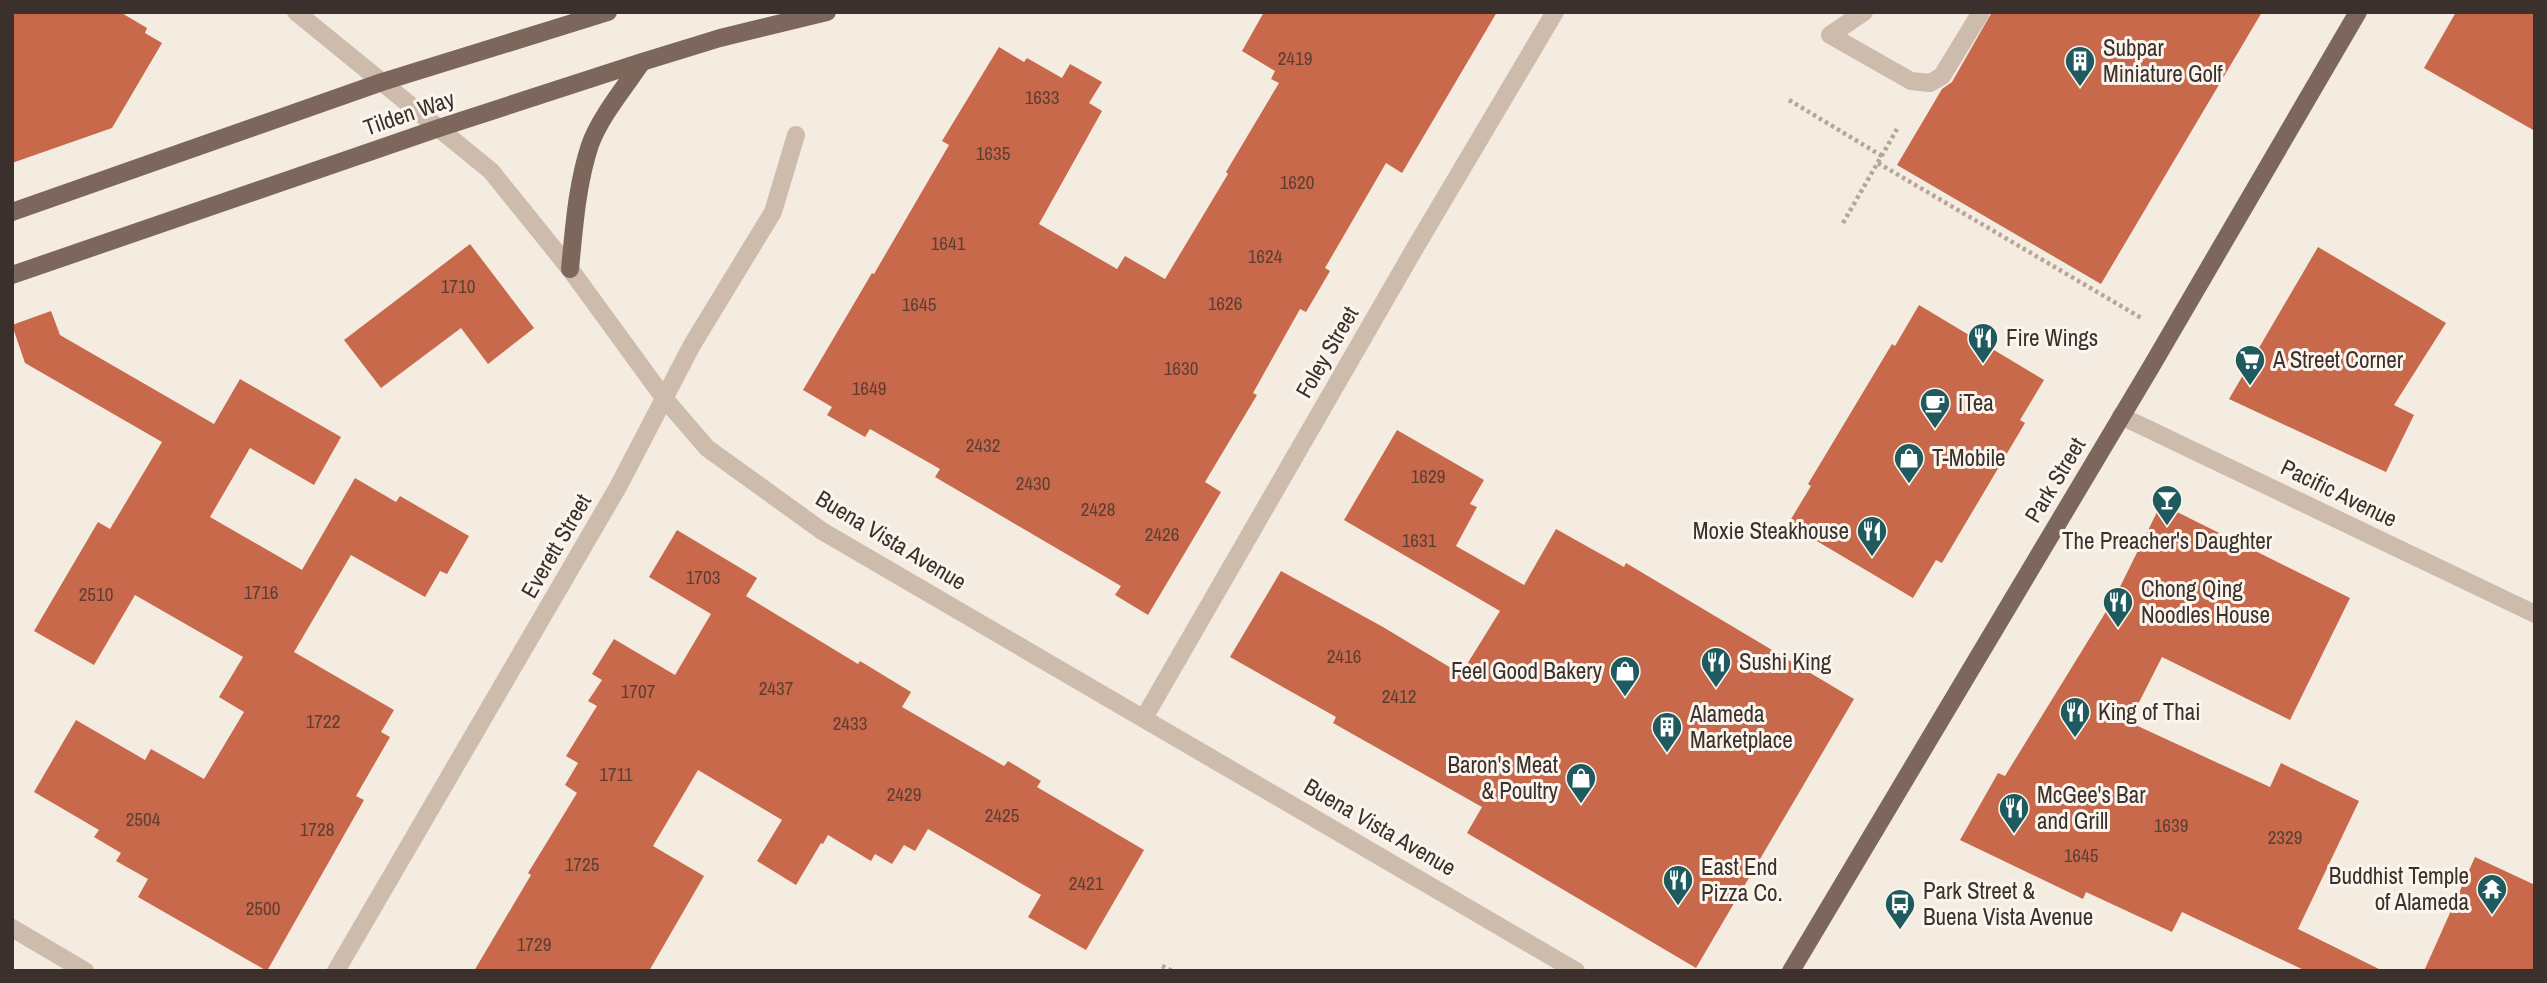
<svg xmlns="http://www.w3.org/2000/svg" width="2547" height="983" font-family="'Archivo Narrow',sans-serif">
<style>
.building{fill:#c8694b}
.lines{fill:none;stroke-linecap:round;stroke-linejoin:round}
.path{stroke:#b9a596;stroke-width:4.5;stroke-dasharray:3.5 3.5;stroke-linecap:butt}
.minor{stroke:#cdbbac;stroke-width:18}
.major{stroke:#7d675c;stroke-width:18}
.labels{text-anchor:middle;stroke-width:6;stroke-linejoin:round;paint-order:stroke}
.number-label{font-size:19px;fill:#5e3e33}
.poi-label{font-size:23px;fill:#3b302b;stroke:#fbf5ee;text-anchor:start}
.street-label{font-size:23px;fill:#3b302b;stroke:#fbf5ee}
</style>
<rect width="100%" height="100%" fill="#f4ebe1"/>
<g class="building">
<path d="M12,12H120L147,28L145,33L162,43L112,128L12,163Z"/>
<path d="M1264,12H1497L1402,173L1386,163L1325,268L1330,271L1306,312L1300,309L1253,393L1257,395L1205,482L1221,492L1148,615L1115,595L1121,586L935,477L940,469L870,429L865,437L827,415L832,407L803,390L872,273L874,274L949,145L942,141L999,47L1024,62L1027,58L1062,78L1070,64L1102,82L1089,103L1102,111L1039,224L1117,269L1125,256L1165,279L1228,174L1226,172L1279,83L1271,79L1275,71L1242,51Z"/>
<path d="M1992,12H2262L2101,284L1897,165L1942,89L1952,82Z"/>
<path d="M2456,12H2535V131L2424,68Z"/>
<path d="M470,244L534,328L488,364L461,328L381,388L344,340Z"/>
<path d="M2318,247L2446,323L2394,405L2414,415L2386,472L2229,399Z"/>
<path d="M1919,305L2044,380L2020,420L2025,423L1942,563L1936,560L1913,598L1788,524L1811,486L1808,484L1892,344L1895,346Z"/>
<path d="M51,311L60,335L214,424L240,379L341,437L314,485L250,448L210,517L302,570L355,478L396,502L400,496L469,536L447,574L440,571L425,597L351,555L294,652L394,710L381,732L390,737L356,796L364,800L267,971L138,897L148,879L116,861L121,853L94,837L99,830L34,792L76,720L145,760L151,749L204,779L244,712L219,697L243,657L135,595L94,665L34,631L98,522L110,529L162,442L25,363L12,325Z"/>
<path d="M1397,430L1484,480L1470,504L1477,507L1456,546L1524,585L1556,529L1624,567L1626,563L1854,699L1696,968L1467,833L1482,807L1333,723L1336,717L1230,657L1281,571L1383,627L1461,674L1500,611L1344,520Z"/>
<path d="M2161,504L2350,598L2290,720L2162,657L2129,722L2270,787L2281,763L2359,801L2298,929L2383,971H2306L2182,912L2172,932L2086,892L2083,899L1960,840L1998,773L2005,776L2115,597Z"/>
<path d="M677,530L757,578L746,596L858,664L860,661L911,692L902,707L1004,766L1008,761L1041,781L1037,787L1144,850L1086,950L1028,917L1041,895L928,829L915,851L904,845L892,864L875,854L871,861L828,835L823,844L821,843L796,885L757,861L782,820L698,770L653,846L704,876L649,971H474L531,875L528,873L577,793L565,785L578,763L566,756L597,706L588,701L602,680L592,674L614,639L675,675L711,614L649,577Z"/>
<path d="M2475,857L2535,885V971H2424Z"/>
</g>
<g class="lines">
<g class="path">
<path d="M1789,100L1882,156"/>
<path d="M1878,163L2143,319"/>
<path d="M1843,223L1897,129"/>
<path d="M1162,966L1172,971"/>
</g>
<g class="minor">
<path d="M296,12L491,171L570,269L664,398L707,448L822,531L1576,971"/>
<path d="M1864,12L1830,35L1911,81L1930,83L1942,76L1981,12"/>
<path d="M2121,416L2535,614"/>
<path d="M1144,718L1415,248L1555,12"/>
<path d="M12,928L85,971"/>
<path d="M336,971L618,487L692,345L773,212L796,135"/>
</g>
<g class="major">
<path d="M12,212L382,82L608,12"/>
<path d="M570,269C574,228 577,184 590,145C600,117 625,87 642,62"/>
<path d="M12,275L439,128L642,62L720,38L827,12"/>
<path d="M1791,971L2151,367L2358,12"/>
</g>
</g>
<defs>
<g id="building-pin" transform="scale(1.575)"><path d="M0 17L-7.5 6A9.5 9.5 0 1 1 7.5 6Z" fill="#1f5a5e" stroke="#fbf5ee"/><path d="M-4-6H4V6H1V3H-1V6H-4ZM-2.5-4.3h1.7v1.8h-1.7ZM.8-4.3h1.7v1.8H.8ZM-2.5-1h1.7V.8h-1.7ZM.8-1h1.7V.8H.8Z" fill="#fff"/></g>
<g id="restaurant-pin" transform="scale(1.575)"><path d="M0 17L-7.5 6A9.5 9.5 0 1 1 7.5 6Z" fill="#1f5a5e" stroke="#fbf5ee"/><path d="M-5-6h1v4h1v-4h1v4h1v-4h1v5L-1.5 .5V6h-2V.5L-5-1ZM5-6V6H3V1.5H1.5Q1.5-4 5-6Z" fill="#fff"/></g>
<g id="supermarket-pin" transform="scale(1.575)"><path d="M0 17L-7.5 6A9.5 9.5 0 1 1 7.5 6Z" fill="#1f5a5e" stroke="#fbf5ee"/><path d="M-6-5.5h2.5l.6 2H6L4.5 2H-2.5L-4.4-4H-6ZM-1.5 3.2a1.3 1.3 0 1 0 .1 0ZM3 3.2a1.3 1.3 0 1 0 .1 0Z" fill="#fff"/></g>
<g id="cafe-pin" transform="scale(1.575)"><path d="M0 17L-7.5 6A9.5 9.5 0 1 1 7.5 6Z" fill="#1f5a5e" stroke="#fbf5ee"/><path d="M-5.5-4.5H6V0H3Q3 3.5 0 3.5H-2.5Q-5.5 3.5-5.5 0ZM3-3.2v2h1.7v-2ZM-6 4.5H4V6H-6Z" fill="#fff"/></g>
<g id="shop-pin" transform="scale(1.575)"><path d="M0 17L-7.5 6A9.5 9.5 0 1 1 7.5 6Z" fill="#1f5a5e" stroke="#fbf5ee"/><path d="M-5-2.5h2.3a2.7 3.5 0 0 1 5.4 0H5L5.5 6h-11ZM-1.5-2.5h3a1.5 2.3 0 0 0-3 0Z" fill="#fff"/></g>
<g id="bar-pin" transform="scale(1.575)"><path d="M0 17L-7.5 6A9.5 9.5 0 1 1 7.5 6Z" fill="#1f5a5e" stroke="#fbf5ee"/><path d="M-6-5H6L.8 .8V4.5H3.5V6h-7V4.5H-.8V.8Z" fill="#fff"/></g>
<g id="temple-pin" transform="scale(1.575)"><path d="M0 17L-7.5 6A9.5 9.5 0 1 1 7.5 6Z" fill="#1f5a5e" stroke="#fbf5ee"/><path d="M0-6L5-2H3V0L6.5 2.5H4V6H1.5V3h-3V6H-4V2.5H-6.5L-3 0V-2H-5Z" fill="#fff"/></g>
<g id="bus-pin" transform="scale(1.575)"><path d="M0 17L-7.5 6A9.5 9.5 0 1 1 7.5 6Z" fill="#1f5a5e" stroke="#fbf5ee"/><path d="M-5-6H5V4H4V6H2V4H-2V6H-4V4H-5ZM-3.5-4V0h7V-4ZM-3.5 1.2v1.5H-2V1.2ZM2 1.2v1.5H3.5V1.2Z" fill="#fff"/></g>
</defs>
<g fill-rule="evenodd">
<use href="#building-pin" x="2080" y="61"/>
<use href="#restaurant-pin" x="1983" y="338"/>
<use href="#supermarket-pin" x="2250" y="360"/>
<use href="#cafe-pin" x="1935" y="403"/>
<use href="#shop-pin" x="1909" y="458"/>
<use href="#bar-pin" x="2167" y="500"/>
<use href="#restaurant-pin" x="1872" y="531"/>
<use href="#restaurant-pin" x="2118" y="602"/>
<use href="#restaurant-pin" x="1716" y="662"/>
<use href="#shop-pin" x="1625" y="671"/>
<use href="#restaurant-pin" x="2075" y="712"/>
<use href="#building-pin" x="1667" y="727"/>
<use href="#shop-pin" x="1581" y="778"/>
<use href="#restaurant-pin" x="2014" y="808"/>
<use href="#restaurant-pin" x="1678" y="880"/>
<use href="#temple-pin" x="2492" y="889"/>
<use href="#bus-pin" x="1900" y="904"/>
</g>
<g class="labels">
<g class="number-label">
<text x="1295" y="65">2419</text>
<text x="1042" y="104">1633</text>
<text x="993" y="160">1635</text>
<text x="1297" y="189">1620</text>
<text x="948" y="250">1641</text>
<text x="1265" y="263">1624</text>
<text x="458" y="293">1710</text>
<text x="1225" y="310">1626</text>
<text x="919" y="311">1645</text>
<text x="1181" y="375">1630</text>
<text x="869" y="395">1649</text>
<text x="983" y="452">2432</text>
<text x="1428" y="483">1629</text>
<text x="1033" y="490">2430</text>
<text x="1098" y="516">2428</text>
<text x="1162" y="541">2426</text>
<text x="1419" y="547">1631</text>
<text x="703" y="584">1703</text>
<text x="261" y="599">1716</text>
<text x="96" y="601">2510</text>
<text x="1344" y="663">2416</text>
<text x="776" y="695">2437</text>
<text x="638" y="698">1707</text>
<text x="1399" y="703">2412</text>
<text x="323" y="728">1722</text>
<text x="850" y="730">2433</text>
<text x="616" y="781">1711</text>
<text x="904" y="801">2429</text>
<text x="1002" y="822">2425</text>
<text x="143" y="826">2504</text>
<text x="2171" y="832">1639</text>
<text x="317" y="836">1728</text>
<text x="2285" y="844">2329</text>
<text x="2081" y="862">1645</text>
<text x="582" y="871">1725</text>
<text x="1086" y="890">2421</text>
<text x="263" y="915">2500</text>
<text x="534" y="951">1729</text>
</g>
<g class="poi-label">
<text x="2103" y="56">Subpar<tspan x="2103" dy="26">Miniature Golf</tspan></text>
<text x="2006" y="346">Fire Wings</text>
<text x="2273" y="368">A Street Corner</text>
<text x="1958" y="411">iTea</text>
<text x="1932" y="466">T-Mobile</text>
<text x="1849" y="539" text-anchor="end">Moxie Steakhouse</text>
<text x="2167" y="549" text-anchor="middle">The Preacher's Daughter</text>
<text x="2141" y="597">Chong Qing<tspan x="2141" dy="26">Noodles House</tspan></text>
<text x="1739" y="670">Sushi King</text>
<text x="1602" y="679" text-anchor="end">Feel Good Bakery</text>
<text x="2098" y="720">King of Thai</text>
<text x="1690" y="722">Alameda<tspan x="1690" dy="26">Marketplace</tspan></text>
<text x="1558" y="773" text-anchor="end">Baron's Meat<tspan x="1558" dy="26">&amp; Poultry</tspan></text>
<text x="2037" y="803">McGee's Bar<tspan x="2037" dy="26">and Grill</tspan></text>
<text x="1701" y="875">East End<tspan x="1701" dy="26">Pizza Co.</tspan></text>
<text x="2469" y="884" text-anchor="end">Buddhist Temple<tspan x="2469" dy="26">of Alameda</tspan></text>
<text x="1923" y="899">Park Street &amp;<tspan x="1923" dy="26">Buena Vista Avenue</tspan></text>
</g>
<g class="street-label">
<text transform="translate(409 113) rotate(-19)" y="8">Tilden Way</text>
<text transform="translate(1327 352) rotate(-60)" y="8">Foley Street</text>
<text transform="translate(2055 480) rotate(-59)" y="8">Park Street</text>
<text transform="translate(2339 493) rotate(26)" y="8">Pacific Avenue</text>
<text transform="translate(891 540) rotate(31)" y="8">Buena Vista Avenue</text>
<text transform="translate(556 546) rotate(-60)" y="8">Everett Street</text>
<text transform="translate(1380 827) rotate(30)" y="8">Buena Vista Avenue</text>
</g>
</g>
<rect width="2547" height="983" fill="none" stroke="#3b302b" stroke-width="28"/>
</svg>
